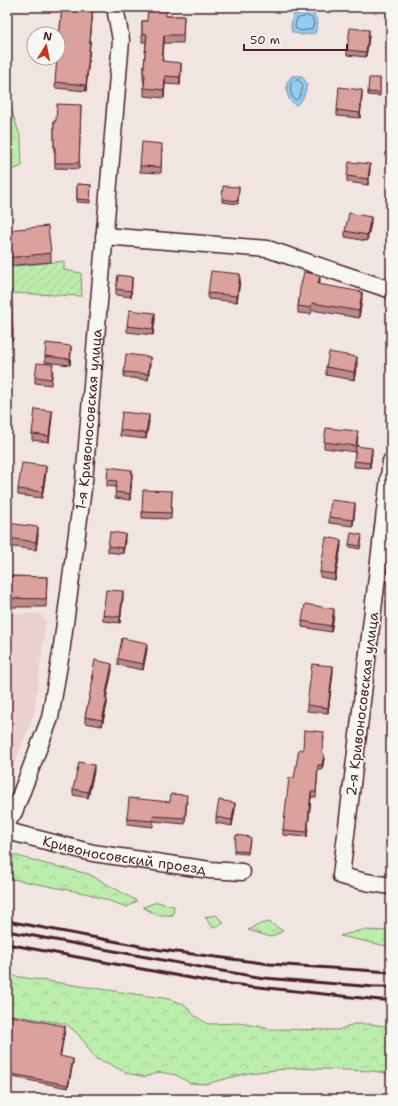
<svg xmlns="http://www.w3.org/2000/svg" width="398" height="1106" font-family="'Shantell Sans',sans-serif">
<style>
.built{fill:#ead1cd}
.forest{fill:url(#forest-crowns);stroke:#82866c}
.garden{fill:url(#garden-furrows);stroke:#82866c}
.water{fill:#91cdf1;stroke:#7587a2}
.lines{fill:none;stroke-linecap:round;stroke-linejoin:round}
.shore{stroke:#66657a;stroke-width:1}
.minor-casing{stroke:#4a1f2b;stroke-width:19}
.minor{stroke:#f6f6f2;stroke-width:16}
.rail{stroke:#4a1f2b;stroke-width:3}
.wall{fill:#bc8a87;stroke:#4a1f2b}
.shaded-wall{fill:#99716e;stroke:#4a1f2b}
.building{fill:#dba19d;stroke:#4a1f2b}
.labels{text-anchor:middle;stroke-width:3.5;stroke-linejoin:round;paint-order:stroke}
.street-label{font-size:14px;fill:#4a1f2b;stroke:#f6f6f2}
</style>
<defs>
<pattern id="forest-crowns" width="20" height="18" patternUnits="userSpaceOnUse"><rect width="20" height="18" fill="#bbedad"/><path d="M2 6a3 3 0 1 1 6 0M12 15a3 3 0 1 1 6 0" fill="none" stroke="#a2cb95"/></pattern>
<pattern id="garden-furrows" width="10" height="10" patternUnits="userSpaceOnUse"><rect width="10" height="10" fill="#bbedad"/><path d="M-1 1l2-2M0 10L10 0M9 11l2-2" fill="none" stroke="#a2cb95"/></pattern>
</defs>
<rect width="100%" height="100%" fill="#f1e5e1"/>
<filter id="ink" filterUnits="userSpaceOnUse"><feTurbulence type="fractalNoise" baseFrequency=".025" numOctaves="2"/><feDisplacementMap in="SourceGraphic" scale="8" xChannelSelector="R" yChannelSelector="G"/><feConvolveMatrix kernelMatrix="1 2 1 2 8 2 1 2 1" color-interpolation-filters="sRGB"/></filter>
<g filter="url(#ink)">
<path class="built" d="M7,613L41,614L46,622L34,714L7,783Z"/>
<g class="forest">
<path d="M7,83L10,105L21,139L22,166L7,172Z"/>
<path d="M7,853L46,864L89,874L137,901L127,907L89,894L7,878Z"/>
<path d="M157,902L174,906L173,915H157L143,907Z"/>
<path d="M216,915L224,923L213,928L205,917Z"/>
<path d="M269,922L283,931L271,937L248,930L256,925Z"/>
<path d="M362,930L391,931V947L340,936Z"/>
<path d="M13,976L169,999L184,1004L195,1016L208,1024L240,1023L271,1029L338,1030L354,1024H370L391,1027V1074L373,1071L295,1068L248,1073L206,1084L190,1083L176,1075L160,1072L145,1077L126,1073L110,1064L94,1058L86,1044L76,1032L66,1024L7,1014V977Z"/>
</g>
<path class="garden" d="M64,261V270L81,273L82,296L7,293V267Z"/>
<g class="water">
<path d="M307,12L314,14L318,23L315,33L302,35L292,32L291,26L293,15Z"/>
<path d="M292,76H302L307,84C305,92 304,101 296,105C286,100 287,91 287,82Z"/>
</g>
<g class="lines">
<g class="shore">
<path d="M307,16L312,18L314,23L312,29L302,31L296,29L295,26L297,19Z"/>
<path d="M294,80H299L303,85C302,90 301,97 296,100C290,97 290,90 291,83Z"/>
</g>
<g class="minor-casing">
<g id="minor">
<path d="M104,236L268,249L391,290"/>
<path d="M391,461L341,876L366,882L391,886"/>
<path id="s1" d="M7,822L14,812L50,718L61,653L84,481L121,40L115,7"/>
<path id="s2" d="M7,831L93,853L210,870L242,872"/>
</g>
</g>
<use href="#minor" class="minor"/>
<g class="rail">
<path d="M7,921L161,950L270,964L391,972"/>
<path d="M7,931L216,970L264,978L375,987H391"/>
<path d="M7,944L212,982L380,1000H391"/>
</g>
</g>
<g class="wall">
<path d="M62,7H93L86,91L55,88Z"/>
<path d="M166,16H184L183,43H164L162,61L181,71L180,85L165,84L164,98L144,96V82L143,80V72L144,66L146,42H142V21H147Z"/>
<path d="M369,36L366,57L347,55V50Z"/>
<path d="M380,78V96L368,95V92Z"/>
<path d="M362,96L360,118L337,116V110Z"/>
<path d="M81,105L79,169L55,168V152H54V121H56Z"/>
<path d="M162,149L161,173L140,172V166Z"/>
<path d="M370,170L368,185L347,182V176Z"/>
<path d="M77,184L91,185L90,203L77,202Z"/>
<path d="M239,187L238,204L222,202V199Z"/>
<path d="M371,223L367,241L345,237V231Z"/>
<path d="M7,230L51,253V262L7,266Z"/>
<path d="M240,280L237,302L208,299V293Z"/>
<path d="M320,281L319,285L362,299L359,318L312,310L311,314L298,313V306Z"/>
<path d="M132,283L131,297L116,295V289Z"/>
<path d="M7,290L13,332V340L7,341Z"/>
<path d="M155,319L153,335L127,332V326Z"/>
<path d="M71,351L70,365L45,362V356Z"/>
<path d="M150,363L148,380L124,377V372Z"/>
<path d="M357,365L354,380L326,375V367Z"/>
<path d="M53,370L51,385L35,383V377Z"/>
<path d="M52,417L49,442L32,440V434Z"/>
<path d="M149,421L146,439L120,436V430Z"/>
<path d="M358,437L357,446L372,453L370,468L354,467L355,452L324,448V442Z"/>
<path d="M46,472L42,498L18,495V489Z"/>
<path d="M132,476L130,500L115,498L116,487L107,486V480Z"/>
<path d="M172,491L171,519L142,518V512Z"/>
<path d="M355,509L353,526L329,523V517Z"/>
<path d="M7,523L38,535L36,550L7,546Z"/>
<path d="M362,538L360,549L349,547V544Z"/>
<path d="M125,540L123,554L108,552V546Z"/>
<path d="M341,546L335,580L320,577V572Z"/>
<path d="M7,576L47,577L46,607H7Z"/>
<path d="M123,597L120,623L103,621V615Z"/>
<path d="M334,615L331,632L302,627V621Z"/>
<path d="M147,649L143,670L118,665V659Z"/>
<path d="M112,670L106,698L107,704L102,726L85,723V717L93,681L92,675Z"/>
<path d="M333,672L328,713L307,711V705Z"/>
<path d="M324,737L322,753L324,759L322,770H318L316,797H311L307,837L283,835V830L294,778L303,750Z"/>
<path d="M94,771L88,798L73,795V789Z"/>
<path d="M187,801L185,824L153,821V827L127,824V819L170,802Z"/>
<path d="M235,809L232,826L216,823V817Z"/>
<path d="M250,840L248,854L234,853V850Z"/>
<path d="M7,1015L65,1029L60,1056L73,1062L68,1088L7,1076Z"/>
</g>
<g class="shaded-wall">
<path d="M93,7L86,91V85Z"/>
<path d="M369,30V36L366,57V52Z"/>
<path d="M164,35V43L162,69V61Z"/>
<path d="M181,63V71L180,85V77Z"/>
<path d="M165,76V84L164,98V90Z"/>
<path d="M362,90V96L360,118V113Z"/>
<path d="M370,164V170L368,185V179Z"/>
<path d="M371,217V223L367,241V235Z"/>
<path d="M240,274V280L237,302V296Z"/>
<path d="M320,275V281L318,291V284Z"/>
<path d="M132,277V283L131,297V291Z"/>
<path d="M362,292V299L359,318V311Z"/>
<path d="M155,313V319L153,335V329Z"/>
<path d="M71,346V351L70,365V359Z"/>
<path d="M150,357V363L148,380V374Z"/>
<path d="M357,357V365L354,380V372Z"/>
<path d="M52,411V417L49,442V436Z"/>
<path d="M149,415V421L146,439V433Z"/>
<path d="M372,448V453L370,468V463Z"/>
<path d="M46,466V472L42,498V492Z"/>
<path d="M132,470V476L130,500V494Z"/>
<path d="M355,503V509L353,526V520Z"/>
<path d="M38,527V535L36,550V542Z"/>
<path d="M125,534V540L123,554V548Z"/>
<path d="M341,540V546L335,580V574Z"/>
<path d="M123,591V597L120,623V617Z"/>
<path d="M334,609V615L331,632V626Z"/>
<path d="M147,643V649L143,670V664Z"/>
<path d="M112,664V670L105,704V698Z"/>
<path d="M333,666V672L328,713V708Z"/>
<path d="M107,699V704L102,726V720Z"/>
<path d="M324,754V759L322,770V765Z"/>
<path d="M94,765V771L88,798V792Z"/>
<path d="M311,792V797L307,837V832Z"/>
<path d="M235,803V809L232,826V820Z"/>
<path d="M65,1026V1029L60,1059V1056Z"/>
<path d="M73,1059V1062L68,1088V1085Z"/>
</g>
<g class="building">
<path d="M62,7H93L86,85L55,82L57,58H58V50Z"/>
<path d="M148,7H166V16H184L183,35H164L162,61L181,63L180,77L165,76L164,90L144,88L145,75L143,72L144,66L147,34H142V21H147Z"/>
<path d="M350,28L369,30L366,52L347,50Z"/>
<path d="M369,78H380V93L368,92Z"/>
<path d="M339,87L362,90L360,113L337,110Z"/>
<path d="M57,104L81,105L79,163H55V146H54V121H56Z"/>
<path d="M142,142L162,144L161,167L140,166Z"/>
<path d="M349,162L370,164L368,179L347,176Z"/>
<path d="M77,184L91,185L90,200L77,199Z"/>
<path d="M223,186L239,187L238,201L222,199Z"/>
<path d="M349,213L371,217L367,235L345,231Z"/>
<path d="M48,226L51,253L7,258V230Z"/>
<path d="M211,271L240,274L237,296L208,293Z"/>
<path d="M304,272L320,275L318,284L362,292L359,311L312,303L311,308L298,306L300,289Z"/>
<path d="M118,275L132,277L131,291L116,289Z"/>
<path d="M7,290H11L13,332H7Z"/>
<path d="M129,310L155,313L153,329L127,326Z"/>
<path d="M46,343L71,346L70,359L45,356Z"/>
<path d="M329,352L357,357L354,372L326,367Z"/>
<path d="M126,354L150,357L148,374L124,372Z"/>
<path d="M37,363L53,364L51,379L35,377Z"/>
<path d="M35,409L52,411L49,436L32,434Z"/>
<path d="M122,412L149,415L146,433L120,430Z"/>
<path d="M326,428L358,431L356,446L324,442Z"/>
<path d="M356,446L372,448L370,463L354,461Z"/>
<path d="M22,463L46,466L42,492L18,489Z"/>
<path d="M108,467L132,470L130,494L115,492L117,481L107,480Z"/>
<path d="M143,490L172,491L171,513L142,512Z"/>
<path d="M331,500L355,503L353,520L329,517Z"/>
<path d="M7,523L38,527L36,542L7,538Z"/>
<path d="M110,532L125,534L123,548L108,546Z"/>
<path d="M351,533L362,535L360,546L349,544Z"/>
<path d="M326,537L341,540L335,574L320,572Z"/>
<path d="M7,576L47,577L46,599L7,598Z"/>
<path d="M106,590L123,591L120,617L103,615Z"/>
<path d="M305,604L334,609L331,626L302,621Z"/>
<path d="M122,638L147,643L143,664L118,659Z"/>
<path d="M95,660L112,664L105,698L107,699L102,720L85,717L94,675H92Z"/>
<path d="M312,664L333,666L328,708L307,705Z"/>
<path d="M304,730L324,732L322,753L324,754L322,765H318L316,792H311L307,832L283,830L289,778H294L299,749L303,750Z"/>
<path d="M79,762L94,765L88,792L73,789Z"/>
<path d="M171,794L187,795L185,818L153,816V821L127,819L129,798L170,802Z"/>
<path d="M219,800L235,803L232,820L216,817Z"/>
<path d="M236,835L250,837L248,852L234,850Z"/>
<path d="M7,1015L65,1026L60,1056L73,1059L68,1085L7,1073Z"/>
</g>
</g>
<g class="labels">
<g class="street-label">
<text dy="5" stroke="none"><textPath href="#s1" startOffset="414">1-я Кривоносовская улица</textPath></text>
<text transform="translate(362 704) rotate(-83)" y="5">2-я Кривоносовская улица</text>
<text dy="5" stroke="none"><textPath href="#s2" startOffset="120">Кривоносовский проезд</textPath></text>
</g>
</g>
<rect width="398" height="1106" fill="none" stroke="#f6f6f2" stroke-width="24"/>
<rect x="12" y="12" width="374" height="1082" fill="none" stroke="#4a1f2b" stroke-width="1.5" filter="url(#ink)"/>
<g transform="translate(46 46) rotate(10)"><circle r="19" fill="#f6f6f2" stroke="#b1a0a2"/>
<path d="M0-3L7 15L0 10L-7 15Z" fill="#c8321e"/>
<text y="-6" font-size="11" font-weight="bold" text-anchor="middle" fill="#4a1f2b">N</text>
</g>
<path d="M244 44v6h103v-6" fill="none" stroke="#4a1f2b" stroke-width="2"/>
<text x="250" y="44" font-size="12" fill="#4a1f2b" stroke="#f6f6f2" stroke-width="3" paint-order="stroke">50 m</text>
</svg>
